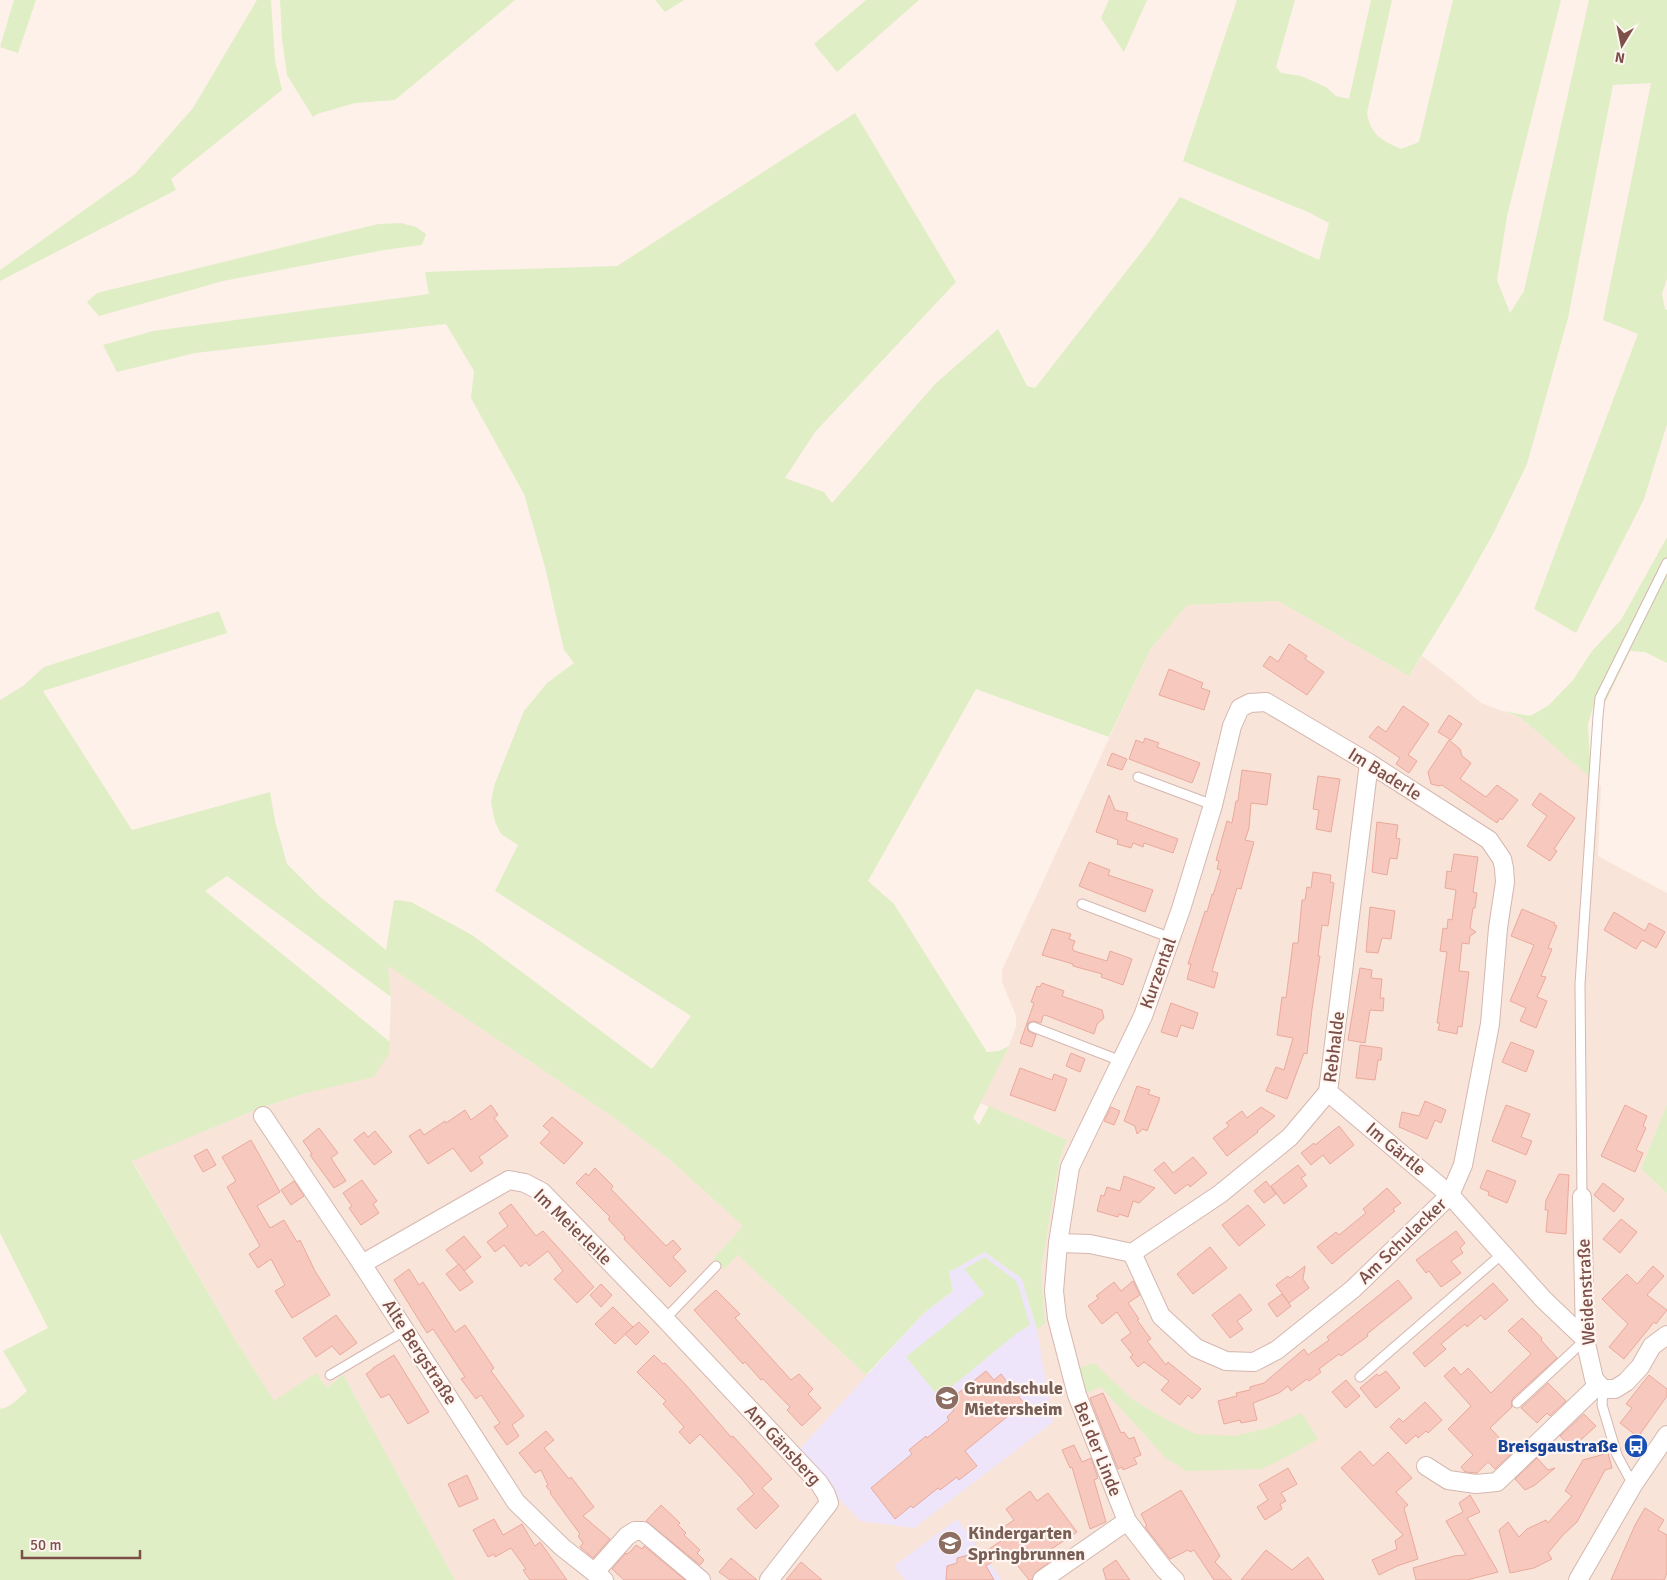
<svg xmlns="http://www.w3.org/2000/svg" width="1667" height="1580" font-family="Signika,sans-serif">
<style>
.residential{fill:#f9e4d9}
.education{fill:#eee5fb}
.green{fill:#dfeec5}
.building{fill:#f6c8be;stroke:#eba99c}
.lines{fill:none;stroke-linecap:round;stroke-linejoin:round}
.service-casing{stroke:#d5b7af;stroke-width:11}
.minor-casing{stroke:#d5b7af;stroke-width:20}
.service{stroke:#fff;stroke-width:9}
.minor{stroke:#fff;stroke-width:18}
.labels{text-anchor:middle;stroke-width:4.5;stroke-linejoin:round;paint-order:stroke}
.street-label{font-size:18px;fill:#7c5049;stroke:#fff6f1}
.education-label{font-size:18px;font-weight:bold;fill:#785e54;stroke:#fff6f1;text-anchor:start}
.transit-label{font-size:18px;font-weight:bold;fill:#164399;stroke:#fff6f1;text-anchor:end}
</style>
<rect width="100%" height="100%" fill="#fef1e9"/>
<path class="residential" d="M1278,601L1409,676L1422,656L1455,681L1481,703L1521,718L1601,786L1598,856L1667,893V1104L1641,1169L1667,1193V1580H455L343,1374L327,1388L316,1374L274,1402L236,1341L132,1160L260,1108L306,1093L389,1053L391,997L388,966L613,1117L669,1159L743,1226L713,1259L737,1254L866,1375L1022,1279L1036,1329L1045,1323L1041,1269L1060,1158L1067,1140L980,1103L1009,1046L1016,1026V1016L1002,982V970L1150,650L1187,605Z"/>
<g class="education">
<path d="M985,1252L1022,1279L1037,1330L1053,1422L914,1528L860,1521L796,1453L924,1313L953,1291L949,1272Z"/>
<path d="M957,1519L1002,1580H905L894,1566Z"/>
</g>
<g class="green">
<path d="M14,0H36L18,53L0,47Z"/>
<path d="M257,0H271L275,61L282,90L171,179L176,190L0,281V270L135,174L193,108Z"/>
<path d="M280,0H515L395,100L355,103L317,114L313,117L287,75L282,38Z"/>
<path d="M655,0H684L665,12Z"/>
<path d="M866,0H919L837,72L814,44Z"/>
<path d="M1109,0H1147L1124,52L1101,18Z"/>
<path d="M1237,0H1295L1276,67L1281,73L1301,76L1326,87L1336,96L1349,99L1371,0H1392L1367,113C1371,135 1381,140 1401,149L1419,142L1453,0H1561L1507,216L1497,280L1510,313L1524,291L1589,0H1667V279L1662,294L1665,309L1667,310V424L1644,499L1576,633L1534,609L1638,334L1603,320L1651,83L1613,85L1568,318L1527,464L1494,532L1461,591L1409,676L1278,601L1187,605L1150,650L1109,737L976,689L868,881L894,904L987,1052L999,1051L1009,1046L973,1118L979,1125L989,1106L1067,1140L1060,1158L1041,1269L1045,1323L1037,1330L1022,1279L985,1252L949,1272L953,1291L924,1313L866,1375L738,1255L724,1269L713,1259L743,1226L669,1159L613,1117L388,966L391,997L227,876L205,891L390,1042L389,1053L374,1077L306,1093L260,1108L132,1161L236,1341L274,1401L316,1373L327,1388L343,1374L455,1580H0V1409C12,1407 18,1398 27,1391L3,1351L48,1328L0,1233V700L23,686L44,667L219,611L227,633L43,691L132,830L270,792L275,821L287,864L319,896L386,950L394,900L411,902L472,935L652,1069L691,1016L495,891L518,845L501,834L495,822L491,802L494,786L524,711L547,683L574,663L564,650L545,567L524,494L471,398L474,371L446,324L195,353L117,372L103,345L153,331L429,294L425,272L617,266L855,113L956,282L815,432L785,478L824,492L832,503L935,384L998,329L1027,386L1035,388L1150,241L1180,197L1319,260L1329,223L1308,212L1183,161Z"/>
<path d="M401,223L416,227L426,234L422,245L384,250L223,281L99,316L87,302L97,293L378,224Z"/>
<path d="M1667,537V663L1645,652L1630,651L1606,701L1596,697L1588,724L1591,778L1521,718L1504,711L1530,716L1548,706L1573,680L1592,651L1621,620Z"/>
<path d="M1667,1104V1193L1641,1169Z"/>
<path d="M985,1257L1017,1282L1030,1325L1017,1333L939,1397L906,1357L984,1294L964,1269Z"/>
<path d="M1094,1363L1132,1399L1165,1419L1196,1434L1235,1436L1268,1428L1302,1413L1318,1439L1275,1463L1261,1469L1187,1471L1166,1458L1101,1387L1083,1394L1077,1369Z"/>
</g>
<g class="building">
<path d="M1289,644L1307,656L1305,659L1324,672L1307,695L1263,666L1270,656L1278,662Z"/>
<path d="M1169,669L1203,683L1201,688L1210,691L1204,710L1159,695Z"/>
<path d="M1403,706L1429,724L1408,755L1417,761L1409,773L1396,764L1400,758L1369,737L1378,726L1386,732Z"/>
<path d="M1449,715L1462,724L1451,740L1438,732Z"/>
<path d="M1145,738L1159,743L1157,747L1200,763L1192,783L1129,759L1136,740L1143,743Z"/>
<path d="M1449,740L1460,749L1462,756L1471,763L1460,779L1486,797L1497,785L1518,800L1502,820L1500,818L1497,823L1442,785L1439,786L1431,784L1428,772Z"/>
<path d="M1112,753L1127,759L1122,770L1107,765Z"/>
<path d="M1242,770L1271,774L1267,805L1251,803L1249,828L1245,840L1254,842L1241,889L1237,888L1212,971L1218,973L1214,988L1187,979L1191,964H1188L1205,911L1207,912L1212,894L1213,895L1221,870L1217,869L1219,861L1216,860L1227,821L1232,823L1236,801H1238Z"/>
<path d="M1318,776L1340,779L1331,832L1316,829L1319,810L1313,809Z"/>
<path d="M1540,793L1575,818L1554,849L1557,851L1550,861L1527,846L1547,816L1532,805Z"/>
<path d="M1109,795L1115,810L1128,813L1126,820L1178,839L1173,853L1144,843L1143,847L1133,843L1131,848L1117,844L1118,840L1096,832Z"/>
<path d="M1377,822L1398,825L1396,838L1400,839L1397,859L1390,858L1387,875L1372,872Z"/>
<path d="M1454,854L1478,857L1473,892L1477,893L1475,908H1473L1470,928L1476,932L1470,936L1469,944L1462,943L1459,971L1469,972L1462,1027L1458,1026L1457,1034L1438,1030L1440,1023H1437L1447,952L1440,951L1443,928L1447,929L1448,919L1452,920L1456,890L1445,888L1447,871L1451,872Z"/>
<path d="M1089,862L1110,870L1108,875L1153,890L1145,912L1079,886Z"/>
<path d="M1313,872L1331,875L1330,882L1334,883L1328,926L1322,925L1318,956H1320L1312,1009L1307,1054L1304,1053L1287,1099L1266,1091L1276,1067L1284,1070L1293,1038L1277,1035L1282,997L1286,998L1293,943H1298L1302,900H1305L1307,887L1311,888Z"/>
<path d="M1370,907L1395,911L1391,939L1382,938L1378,953L1366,952Z"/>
<path d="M1522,909L1555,923L1554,925L1557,926L1548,948L1552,949L1541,976L1546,977L1537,997L1547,1001L1536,1028L1520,1021L1526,1008L1510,1001L1534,945L1511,936Z"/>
<path d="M1614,912L1645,931L1649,923L1665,932L1656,948L1642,940L1636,949L1604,930Z"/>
<path d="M1052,929L1071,934L1069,939L1075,941L1072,949L1074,950V951L1107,961L1110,951L1132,959L1123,985L1101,977L1102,974L1073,966V964L1042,955Z"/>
<path d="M1360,968L1372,970L1371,978L1382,979L1380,998H1384L1383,1011L1370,1010L1365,1043L1348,1040Z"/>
<path d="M1042,983L1064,991L1062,996L1102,1010L1104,1018L1097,1024L1094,1034L1045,1015L1043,1016L1041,1023L1033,1021L1027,1024L1028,1031L1036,1035L1032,1047L1020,1043L1034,1003L1031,1002L1037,986L1040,987Z"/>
<path d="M1171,1003L1198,1013L1193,1029L1181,1025L1177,1037L1161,1032Z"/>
<path d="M1511,1042L1534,1051L1526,1072L1502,1062Z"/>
<path d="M1360,1045L1382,1048L1381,1060H1378L1375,1080L1356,1078Z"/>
<path d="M1071,1053L1085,1059L1080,1072L1066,1066Z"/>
<path d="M1020,1068L1052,1080L1054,1074L1067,1079L1055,1111L1010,1095Z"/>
<path d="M1137,1086L1150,1090L1148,1094L1160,1098L1147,1131L1143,1129L1137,1134L1135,1126L1124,1121Z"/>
<path d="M1425,1101L1446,1110L1441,1123L1435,1120L1427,1139L1399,1127L1402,1112L1419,1116Z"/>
<path d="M491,1105L498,1115L494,1118L508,1136L479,1157L483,1163L471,1172L453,1148L428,1164L409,1136L420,1129L424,1135L445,1121L446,1123L465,1110L471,1120Z"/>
<path d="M1506,1105L1530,1114L1521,1137L1532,1141L1526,1155L1492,1141Z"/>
<path d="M1625,1105L1647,1116L1643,1126L1646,1128L1636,1150L1643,1153L1635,1172L1601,1156Z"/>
<path d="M1111,1107L1120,1111L1114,1125L1104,1121Z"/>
<path d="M1261,1107L1275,1116L1257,1131L1258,1132L1227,1156L1213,1138L1229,1126L1226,1123L1242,1111L1247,1118Z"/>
<path d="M552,1117L583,1143L564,1164L540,1143L550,1132L543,1126Z"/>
<path d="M1339,1126L1354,1145L1330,1164L1323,1155L1311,1165L1301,1153L1314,1143L1315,1145Z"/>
<path d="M319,1128L338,1153L331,1158L346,1181L334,1188L310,1155L312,1154L303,1141Z"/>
<path d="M375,1131L392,1152L374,1165L354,1140L364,1132L368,1137Z"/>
<path d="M251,1140L280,1192L257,1206L270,1228L284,1220L297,1242L300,1240L315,1271L330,1295L292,1318L275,1291L285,1285L271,1259L258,1268L249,1254L260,1246L227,1187L236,1181L222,1157Z"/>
<path d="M207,1149L216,1165L203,1172L194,1156Z"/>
<path d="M1193,1157L1207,1173L1190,1187L1188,1184L1175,1194L1154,1170L1164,1162L1173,1173Z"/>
<path d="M1298,1165L1306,1175L1301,1178L1307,1186L1284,1204L1271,1186Z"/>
<path d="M595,1168L613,1186L611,1189L666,1246L673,1240L681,1249L673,1257L686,1271L670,1287L624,1239L625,1237L608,1219L610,1217L576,1183L586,1173L588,1176Z"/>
<path d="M1487,1170L1516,1181L1507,1203L1488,1195L1489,1192L1480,1188Z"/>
<path d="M1559,1174L1569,1175L1566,1234L1546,1232L1548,1210H1545L1546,1200Z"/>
<path d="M1124,1176L1155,1188L1139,1203L1133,1201L1128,1217L1119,1214L1118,1217L1097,1211L1101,1195L1104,1196L1107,1187L1120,1191Z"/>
<path d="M362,1180L377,1201L373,1204L379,1213L361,1225L349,1208L352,1206L343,1193Z"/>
<path d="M294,1181L304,1196L291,1205L281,1190Z"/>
<path d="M1266,1181L1276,1194L1264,1203L1254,1191Z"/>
<path d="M1603,1183L1624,1199L1614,1212L1594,1195Z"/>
<path d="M1387,1188L1401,1203L1393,1209L1395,1211L1332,1264L1317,1247L1336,1232L1339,1235L1366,1213L1363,1209Z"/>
<path d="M511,1204L536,1236L543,1231L594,1287L577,1303L554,1279L563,1271L548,1251L529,1266L526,1262L521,1267L504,1245L495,1252L487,1242L508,1226L499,1213Z"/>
<path d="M1248,1205L1265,1225L1239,1246L1222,1225Z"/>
<path d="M1621,1219L1637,1232L1620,1253L1603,1239Z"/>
<path d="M1456,1231L1465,1243L1460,1248L1463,1253L1451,1261L1461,1273L1441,1287L1429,1271L1426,1273L1416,1260Z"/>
<path d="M464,1236L481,1257L464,1271L446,1250Z"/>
<path d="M1210,1247L1227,1268L1193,1294L1177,1274Z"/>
<path d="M459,1264L473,1282L460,1291L446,1274Z"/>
<path d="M1305,1266L1303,1279L1309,1288L1289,1303L1276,1285L1288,1276L1290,1278Z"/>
<path d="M1653,1266L1664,1276L1647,1295L1667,1310L1656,1324L1654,1322L1624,1359L1609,1347L1628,1324L1602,1299L1627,1274L1637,1284Z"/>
<path d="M409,1269L419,1285L423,1282L455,1332L465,1325L494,1368L491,1371L524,1416L512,1425L519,1436L507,1445L494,1427L500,1423L481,1395L476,1399L461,1379L465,1377L433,1329L427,1333L394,1280Z"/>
<path d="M1398,1280L1412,1298L1367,1334L1368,1336L1341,1356L1339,1354L1319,1369L1321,1372L1309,1381L1307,1379L1291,1391L1288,1386L1279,1393L1253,1403L1257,1420L1241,1423L1240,1420L1224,1424L1218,1401L1237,1396L1236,1393L1250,1390V1387L1264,1383L1304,1349L1308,1355L1329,1340L1327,1337Z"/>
<path d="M1133,1281L1140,1295L1128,1303L1139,1319L1137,1320L1151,1339L1147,1341L1166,1365L1168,1362L1201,1389L1192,1399L1188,1395L1180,1405L1161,1390L1169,1381L1144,1362L1138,1367L1130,1357L1133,1355L1121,1340L1131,1333L1117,1312L1102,1324L1088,1306L1099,1298L1096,1296L1114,1282L1121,1291Z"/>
<path d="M1493,1283L1508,1300L1485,1320L1481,1315L1467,1327L1465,1324L1441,1344L1446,1349L1425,1367L1413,1353Z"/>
<path d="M601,1284L612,1295L601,1307L590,1295Z"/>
<path d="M716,1290L740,1314L735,1318L791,1380L799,1374L813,1389L808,1394L821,1408L802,1426L787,1410L790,1407L763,1379L761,1380L745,1362L743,1364L694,1310Z"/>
<path d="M1240,1294L1252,1310L1237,1321L1243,1329L1230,1338L1212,1315Z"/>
<path d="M1282,1294L1291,1306L1277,1317L1268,1304Z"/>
<path d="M613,1307L633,1327L615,1344L595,1324Z"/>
<path d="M336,1315L357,1343L340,1355L332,1346L316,1357L303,1338Z"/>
<path d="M1522,1318L1542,1338L1541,1340L1557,1358L1513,1398L1511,1402L1512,1407L1490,1428L1513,1452L1495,1469L1488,1462L1477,1473L1465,1472L1461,1467L1473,1455L1448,1429L1471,1406L1444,1376L1454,1367L1461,1375L1468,1368L1491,1393L1531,1354L1508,1331Z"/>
<path d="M639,1322L649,1332L636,1345L625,1334Z"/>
<path d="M394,1355L429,1412L408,1424L389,1394L381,1398L366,1374L373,1369V1368Z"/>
<path d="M654,1355L663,1364L665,1363L685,1384L731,1437L733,1436L772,1479L762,1488L779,1506L756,1529L737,1509L754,1494L742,1479L700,1434L690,1444L679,1432L684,1427L663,1404L666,1401L637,1372Z"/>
<path d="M986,1371L994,1380L1001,1374L1024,1403L965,1451L977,1466L959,1480L957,1477L940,1490L938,1488L913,1508L911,1506L895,1519L871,1488L912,1454L909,1450L926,1436L927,1438L949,1420L947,1417L954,1410L947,1402Z"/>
<path d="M1386,1371L1400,1388L1376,1408L1360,1388L1377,1374L1379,1376Z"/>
<path d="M1649,1375L1667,1389V1396L1638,1437L1620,1423L1632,1408L1626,1404Z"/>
<path d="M1346,1380L1360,1396L1346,1408L1332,1392Z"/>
<path d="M1548,1383L1566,1401L1550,1416L1547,1413L1537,1423L1521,1408Z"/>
<path d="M1103,1393L1121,1433L1124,1432L1129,1439L1134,1437L1141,1455L1134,1458L1137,1464L1123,1470L1122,1467L1118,1469L1090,1398Z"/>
<path d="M1425,1402L1442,1420L1428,1433L1426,1431L1418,1438L1416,1435L1406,1444L1390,1427L1399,1418L1403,1422Z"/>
<path d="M1584,1414L1596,1426L1572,1448L1560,1436Z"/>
<path d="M546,1431L554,1440L544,1448L569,1479L571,1477L594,1507L583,1516L610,1539L593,1558L580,1547L583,1543L578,1536L580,1534L550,1493L551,1492L546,1486L548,1485L541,1470L535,1473L519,1453Z"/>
<path d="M1074,1445L1082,1462L1091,1458L1098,1478L1094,1480L1106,1522L1090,1529L1072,1467L1070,1468L1062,1450Z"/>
<path d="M1360,1451L1373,1466L1388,1452L1412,1478L1396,1492L1408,1505L1404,1508L1418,1559L1397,1566L1379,1575L1372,1560L1397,1549L1395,1541L1403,1535L1341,1468Z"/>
<path d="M1608,1453L1612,1468L1605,1470L1577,1522L1563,1535L1548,1553L1552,1559L1534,1568L1510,1573L1499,1530L1508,1522L1519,1537L1527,1529L1546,1520L1548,1523L1572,1496L1565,1491L1583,1460Z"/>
<path d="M1537,1458L1548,1470L1555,1468L1535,1485L1525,1490L1515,1479Z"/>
<path d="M1288,1468L1297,1484L1281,1493L1286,1501L1280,1504L1282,1509L1265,1520L1257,1507L1268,1500L1259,1485Z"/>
<path d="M467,1475L478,1499L459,1507L448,1484Z"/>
<path d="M1181,1490L1220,1556L1215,1562L1232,1580H1214L1194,1550L1190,1552L1188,1550L1170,1559L1145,1527L1147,1526L1141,1514Z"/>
<path d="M1030,1491L1037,1501L1048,1493L1077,1532L1047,1552L1053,1560L1036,1572L1032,1580H1029L1007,1552L986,1566L994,1580H946L947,1566L957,1563V1558L973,1554L974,1559L1001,1541L995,1533L1014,1520L1006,1509Z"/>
<path d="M1470,1495L1480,1512L1467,1518L1498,1572L1467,1580H1416L1413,1568L1454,1556L1466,1555L1446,1521L1463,1512L1459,1503Z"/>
<path d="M661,1505L680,1523L678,1525L686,1533L684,1535L700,1550L697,1553L704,1560L700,1565L646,1521Z"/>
<path d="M1645,1508L1664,1520L1658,1530L1667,1535V1573L1664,1580H1611L1635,1525Z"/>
<path d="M494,1519L503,1535L522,1524L535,1546L540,1542L567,1580H530L523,1570L526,1569L511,1548L495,1557L494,1554L488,1557L473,1530Z"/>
<path d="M636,1545L642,1549L644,1546L685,1580H624L612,1569L626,1553L627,1554L631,1551Z"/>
<path d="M1266,1550L1292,1570L1308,1557L1324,1580H1241Z"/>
<path d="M731,1558L757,1580H730L719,1572Z"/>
<path d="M1116,1560L1130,1580H1106L1103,1569Z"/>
<path d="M801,1562L822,1580H786Z"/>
</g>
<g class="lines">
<g class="service-casing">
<g id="service">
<path d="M1138,777L1213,805"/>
<path d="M1082,904L1171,938"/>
<path d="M1033,1027L1121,1061"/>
<path d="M1582,1197L1580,984L1598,716L1600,698L1667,563"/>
<path d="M665,1319L716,1266"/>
<path d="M330,1375L406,1330"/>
<path d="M1360,1377L1502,1254"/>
<path d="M1603,1389L1602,1405L1617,1455L1633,1485"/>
<path d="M1517,1403L1585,1340"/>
</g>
</g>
<g class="minor-casing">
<g id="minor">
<path d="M1328,1092L1450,1195L1544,1300L1585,1339"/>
<path d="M263,1116L362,1264L516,1502L562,1547L604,1580"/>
<path d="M1582,1197L1585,1339L1594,1379L1603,1389H1615L1626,1382L1640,1367L1652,1346L1667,1335"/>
<path d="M1058,1243L1090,1244L1132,1253L1220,1194L1290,1137L1328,1092L1369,763"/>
<path d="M1132,1253L1161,1316L1196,1348L1226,1361L1254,1362L1277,1350L1353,1289L1450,1195L1463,1165L1490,1024L1498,928L1505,882L1504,868L1502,859L1489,840L1369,763L1266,702L1250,703L1240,708L1232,726L1213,805L1181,909L1143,1016L1070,1167L1058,1243L1054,1291L1057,1318L1077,1395L1127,1521L1164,1569L1175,1580"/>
<path d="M362,1264L509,1180L525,1183L542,1192L665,1319L819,1483L826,1494L829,1503L769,1580"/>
<path d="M1426,1466L1448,1480L1476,1484L1497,1482L1598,1385"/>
<path d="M595,1572L627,1536L635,1531H643L701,1580"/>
<path d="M1042,1580L1127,1521"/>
<path d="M1578,1580L1633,1485L1667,1435"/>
</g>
</g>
<use href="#service" class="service"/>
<use href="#minor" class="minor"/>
</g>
<defs>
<g id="school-disc" transform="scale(1.25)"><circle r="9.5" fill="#8d6e63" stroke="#fff6f1"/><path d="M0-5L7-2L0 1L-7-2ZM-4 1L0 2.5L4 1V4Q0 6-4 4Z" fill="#fff"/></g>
<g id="bus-disc" transform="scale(1.25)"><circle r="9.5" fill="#1a4fb4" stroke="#fff6f1"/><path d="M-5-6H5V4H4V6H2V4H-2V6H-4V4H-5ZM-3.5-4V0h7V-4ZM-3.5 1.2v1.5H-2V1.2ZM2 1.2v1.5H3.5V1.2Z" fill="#fff"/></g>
</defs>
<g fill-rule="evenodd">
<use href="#school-disc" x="947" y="1398"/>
<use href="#bus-disc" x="1636" y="1446"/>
<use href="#school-disc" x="950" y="1543"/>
</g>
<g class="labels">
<g class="street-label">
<text transform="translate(1385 774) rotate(32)" y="6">Im Baderle</text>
<text transform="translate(1158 973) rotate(-70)" y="6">Kurzental</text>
<text transform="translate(1334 1047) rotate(-83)" y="6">Rebhalde</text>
<text transform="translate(1396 1149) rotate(40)" y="6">Im Gärtle</text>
<text transform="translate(573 1227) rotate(44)" y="6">Im Meierleile</text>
<text transform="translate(1402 1241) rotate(-44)" y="6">Am Schulacker</text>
<text transform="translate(1586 1292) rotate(-93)" y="6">Weidenstraße</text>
<text transform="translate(420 1352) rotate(57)" y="6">Alte Bergstraße</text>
<text transform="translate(783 1445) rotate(47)" y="6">Am Gänsberg</text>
<text transform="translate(1098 1449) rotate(68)" y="6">Bei der Linde</text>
</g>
<g class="education-label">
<text x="964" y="1394">Grundschule<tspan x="964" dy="21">Mietersheim</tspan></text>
<text x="968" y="1539">Kindergarten<tspan x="968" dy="21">Springbrunnen</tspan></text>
</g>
<g class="transit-label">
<text x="1618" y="1452">Breisgaustraße</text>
</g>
</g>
<g transform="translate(1622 45) rotate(190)" stroke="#fff6f1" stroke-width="4" paint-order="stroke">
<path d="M0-4L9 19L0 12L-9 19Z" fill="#7c5049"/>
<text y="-8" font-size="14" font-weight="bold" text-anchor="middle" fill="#7c5049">N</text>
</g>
<path d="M22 1550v8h118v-8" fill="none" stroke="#7c5049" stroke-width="2.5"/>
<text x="30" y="1550" font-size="15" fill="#7c5049" stroke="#fff6f1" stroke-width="4" paint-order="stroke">50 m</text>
</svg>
